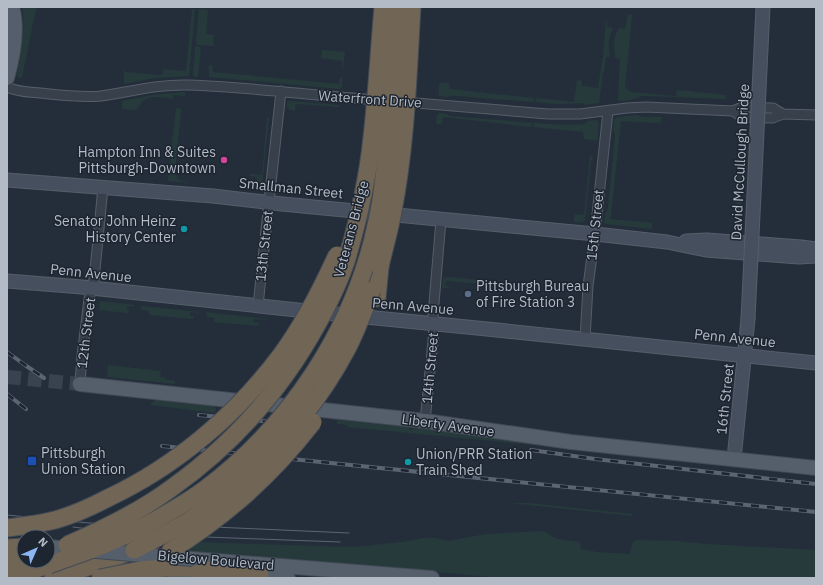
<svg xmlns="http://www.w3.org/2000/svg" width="823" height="585" font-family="'IBM Plex Sans',sans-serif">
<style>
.green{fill:#263a3c}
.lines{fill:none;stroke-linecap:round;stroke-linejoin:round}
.primary-tunnel{stroke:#394350;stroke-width:14;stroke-dasharray:14 7;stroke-linecap:butt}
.street-casing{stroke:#565e69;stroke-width:11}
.secondary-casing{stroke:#565e69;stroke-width:15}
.primary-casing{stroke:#414954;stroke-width:16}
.highway-casing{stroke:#434b56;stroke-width:19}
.street{stroke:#37404b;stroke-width:9}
.secondary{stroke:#464f5e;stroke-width:13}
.primary{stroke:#555f6b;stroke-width:14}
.highway{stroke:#716555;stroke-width:17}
.tram{stroke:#5a6472;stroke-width:1}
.rail-casing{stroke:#5a6472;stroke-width:4}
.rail{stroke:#1d2530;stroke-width:2.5;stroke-dasharray:8;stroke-linecap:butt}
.secondary-bridge-casing{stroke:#565e69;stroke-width:15;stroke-linecap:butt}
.primary-bridge-casing{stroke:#414954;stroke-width:16;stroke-linecap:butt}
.highway-bridge-casing{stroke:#434b56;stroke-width:19;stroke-linecap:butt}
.secondary-bridge{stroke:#464f5e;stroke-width:13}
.primary-bridge{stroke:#555f6b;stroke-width:14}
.highway-bridge{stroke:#716555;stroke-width:17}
.hotel-dot{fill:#d1479c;stroke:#1d2530;stroke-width:1.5}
.culture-dot{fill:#0f9aa8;stroke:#1d2530;stroke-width:1.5}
.service-dot{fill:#5c6f8a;stroke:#1d2530;stroke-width:1.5}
.transit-dot{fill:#1a4fb4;stroke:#1d2530;stroke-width:1.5}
.labels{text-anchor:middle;stroke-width:3;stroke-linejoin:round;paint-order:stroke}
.street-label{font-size:14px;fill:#b3bbc7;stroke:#1d2530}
.poi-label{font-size:14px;fill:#b3bbc7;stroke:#1d2530;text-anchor:start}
</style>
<rect width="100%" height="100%" fill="#242e3b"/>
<g class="green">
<path d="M22,7H37L34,18L22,78L17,77C18,69 20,60 21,52C23,37 25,22 22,7Z"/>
<path d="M192,9H194L195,10L189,76L155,78L124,84V65L125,72L162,75L164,69L186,71Z"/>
<path d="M199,9L208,10L206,34L214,35L213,43L214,44V46L197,45L196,43Z"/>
<path d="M628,14L632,15L625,87L630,92L675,96V97L642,96C634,99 626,101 619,101L618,100L620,59L616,58C613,47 613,38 619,28L625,29Z"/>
<path d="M606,20H607V27L613,28C608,38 608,46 610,57H606L604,71L603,72L599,103L586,105L582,103L557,104L535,102L536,98L574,102L577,80L582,81V86L598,88L603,56Z"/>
<path d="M195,46L201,47L198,77L193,76Z"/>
<path d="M322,50L345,52L343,67H342V61L321,58Z"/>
<path d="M212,65L213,72L339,84L340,77H341L342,78V87L340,89L209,77V66L210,65Z"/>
<path d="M441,82L449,83L450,89L534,98L533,102L456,96H451L448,97L439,96C438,92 438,85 441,82Z"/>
<path d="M677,90L726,95V99L676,97Z"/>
<path d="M185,92V96L174,95L173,99C164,98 150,94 142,102C140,105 138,108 136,110L122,109V101L153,95Z"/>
<path d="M289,101H290L339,105V107L296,104L295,111L290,110C287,107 285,104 289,101Z"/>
<path d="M176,108L181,109L175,173L179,180L191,183L168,181Z"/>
<path d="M439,113L447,114L450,116L532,123L531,127L443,117L442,123L440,124H437L436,122L437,115Z"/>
<path d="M638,115L643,117H662L660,123L621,121L611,215L610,219L652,223V229L606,224L604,223L605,213L607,211L608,207L615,136V133L613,130L614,119L618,117Z"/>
<path d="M267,117L269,118L262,186C259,193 251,189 244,188L247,187L249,185L256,186L257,177L250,176V174L262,175Z"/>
<path d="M595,120H597L599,123L597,141L584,139L583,132L533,127L534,123L569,125L584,124L588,121Z"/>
<path d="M742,133L744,134V158L741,210V223L737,233L735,234L740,139Z"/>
<path d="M590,156H593L591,162L585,220L582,222H574L575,214L584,215Z"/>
<path d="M447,277L489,281C488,285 485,287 481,286V284L447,281L445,282V285L449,287L450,288H442L443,279Z"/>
<path d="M100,301L135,305L134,306H127V309H129L128,313L99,310Z"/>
<path d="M141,306L199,312L200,313L190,312V316H194L193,319L149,315V311L141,310Z"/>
<path d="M206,312L266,319V320L254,319L253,322L259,323V326L214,322V318L207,317Z"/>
<path d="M108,365L161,371L160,377H165V379L175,381V384L107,377Z"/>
<path d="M156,399L214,406L216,409L215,413L150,405Z"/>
<path d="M337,420L409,427V430H412L413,428L416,429L417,427L532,443V445L348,427V425L337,424Z"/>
<path d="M511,503H529L633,514L632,516Z"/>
<path d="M543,531L557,539L580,542L581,549L597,552L629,554C634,549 628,542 638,540L677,541L705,544L816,550V578H503L271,558L189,553L184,551L194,542L354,547L402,542L425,538H435L448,541L486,534Z"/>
</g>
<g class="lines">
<path class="primary-tunnel" d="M7,377L80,384"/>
<g class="street-casing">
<g id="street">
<path d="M7,87C17,92 29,92 40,93C59,95 81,98 101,96C130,92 158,84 188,85C252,87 315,96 379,100"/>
<path d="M404,102L548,114H580L627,108L646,107L733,111L742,117L773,118L783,114"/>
<path d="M733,111L742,107L773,108L783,114L816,115"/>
<path d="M258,306L268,211L281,91"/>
<path d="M585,339L588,286L595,234L608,111"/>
<path d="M80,384L82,356L89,299L94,280L103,187"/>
<path d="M425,421L433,341L434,324L433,315L441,220"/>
</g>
</g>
<g class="secondary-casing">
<g id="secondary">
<path d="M7,180L213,196L282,204L595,234L667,242L706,250L799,257L816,256"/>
<path d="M686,241L707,240L801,247L816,249"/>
<path d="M7,281L82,287L335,314L487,329L816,363"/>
<path d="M734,459L748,319"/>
</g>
</g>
<g class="primary-casing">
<g id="primary">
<path d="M7,78C13,57 18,28 12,7"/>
<path d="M80,384L425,421L571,442L816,468"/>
<path d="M193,559L432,578"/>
<path d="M251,575L288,578"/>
<path d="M171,578L202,575"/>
</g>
</g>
<g class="highway-casing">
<g id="highway">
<path d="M377,298L380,267"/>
<path d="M7,548L24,547"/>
<path d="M7,564L24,559"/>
<path d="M167,568H188L260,575"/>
<path d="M7,578L49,565"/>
<path d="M53,578L71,573L132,551"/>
</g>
</g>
<use href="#street" class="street"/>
<use href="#secondary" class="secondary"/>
<use href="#primary" class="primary"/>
<use href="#highway" class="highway"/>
<g class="tram">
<path d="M7,515L89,523L214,527L349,533"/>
<path d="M73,527L126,534L152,535L340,542"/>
</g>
<g class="rail-casing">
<g id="rail">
<path d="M7,352L25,365L44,378"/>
<path d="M7,394L26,409"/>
<path d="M199,415L313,426"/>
<path d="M162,446L816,512"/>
<path d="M531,450L595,459L816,484"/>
</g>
</g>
<use href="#rail" class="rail"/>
<g class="secondary-bridge-casing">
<path id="secondary-bridge" d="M748,319L763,7"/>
</g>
<g class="primary-bridge-casing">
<path id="primary-bridge" d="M48,547L193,559"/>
</g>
<g class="highway-bridge-casing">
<g id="highway-bridge">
<path d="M380,267C384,248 390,229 393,211C406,144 408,75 412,7"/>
<path d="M7,528C23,526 39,524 55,520C73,515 91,507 108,498C176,466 236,415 281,355C304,324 321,290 337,255"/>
<path d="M67,545C104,529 141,511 173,487C233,444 283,387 318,323C330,301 341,279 348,255C359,217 368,177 372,137C377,94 379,50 383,7"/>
<path d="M134,550C153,540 172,531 190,520C255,476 310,418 347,349C357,330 364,310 372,290"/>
<path d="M170,551C227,515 272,475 313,422"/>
<path d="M49,565C82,553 115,542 146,525C165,515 186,503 204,490C291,425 355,328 377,221C382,200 384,179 386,157C391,107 394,57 398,7"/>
<path d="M100,578L140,570L167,568"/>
</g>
</g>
<use href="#secondary-bridge" class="secondary-bridge"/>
<use href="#primary-bridge" class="primary-bridge"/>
<use href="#highway-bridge" class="highway-bridge"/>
</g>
<circle class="hotel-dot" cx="224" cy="160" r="4"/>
<g class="culture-dot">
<circle cx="184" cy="229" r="4"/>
<circle cx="408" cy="462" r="4"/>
</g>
<circle class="service-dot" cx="468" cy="294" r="4"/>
<rect class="transit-dot" x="27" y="456" width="10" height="10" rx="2"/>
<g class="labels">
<g class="street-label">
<text transform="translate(370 99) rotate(4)" y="5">Waterfront Drive</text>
<text transform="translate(740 162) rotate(-87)" y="5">David McCullough Bridge</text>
<text transform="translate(291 188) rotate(6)" y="5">Smallman Street</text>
<text transform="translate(595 225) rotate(-84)" y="5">15th Street</text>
<text transform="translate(351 229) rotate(-75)" y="5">Veterans Bridge</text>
<text transform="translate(264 246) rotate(-84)" y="5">13th Street</text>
<text transform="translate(91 273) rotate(6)" y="5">Penn Avenue</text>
<text transform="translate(413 306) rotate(5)" y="5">Penn Avenue</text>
<text transform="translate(86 333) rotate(-83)" y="5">12th Street</text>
<text transform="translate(735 338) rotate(6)" y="5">Penn Avenue</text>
<text transform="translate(430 368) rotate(-85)" y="5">14th Street</text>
<text transform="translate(725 399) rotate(-84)" y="5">16th Street</text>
<text transform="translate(448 425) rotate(8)" y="5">Liberty Avenue</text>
<text transform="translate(216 560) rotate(5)" y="5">Bigelow Boulevard</text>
</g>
<g class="poi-label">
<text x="216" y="157" text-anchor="end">Hampton Inn &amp; Suites<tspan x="216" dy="16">Pittsburgh-Downtown</tspan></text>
<text x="176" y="226" text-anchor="end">Senator John Heinz<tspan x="176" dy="16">History Center</tspan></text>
<text x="476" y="291">Pittsburgh Bureau<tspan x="476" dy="16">of Fire Station 3</tspan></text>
<text x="41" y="458">Pittsburgh<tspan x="41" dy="16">Union Station</tspan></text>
<text x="416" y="459">Union/PRR Station<tspan x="416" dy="16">Train Shed</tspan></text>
</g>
</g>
<rect width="823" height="585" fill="none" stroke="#b3bbc7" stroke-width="16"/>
<g transform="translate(36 549) rotate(45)"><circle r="19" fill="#1d2530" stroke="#59616c"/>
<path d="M0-3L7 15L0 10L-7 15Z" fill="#8bb6f3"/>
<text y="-6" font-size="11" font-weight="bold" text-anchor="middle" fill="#b3bbc7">N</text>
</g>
</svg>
